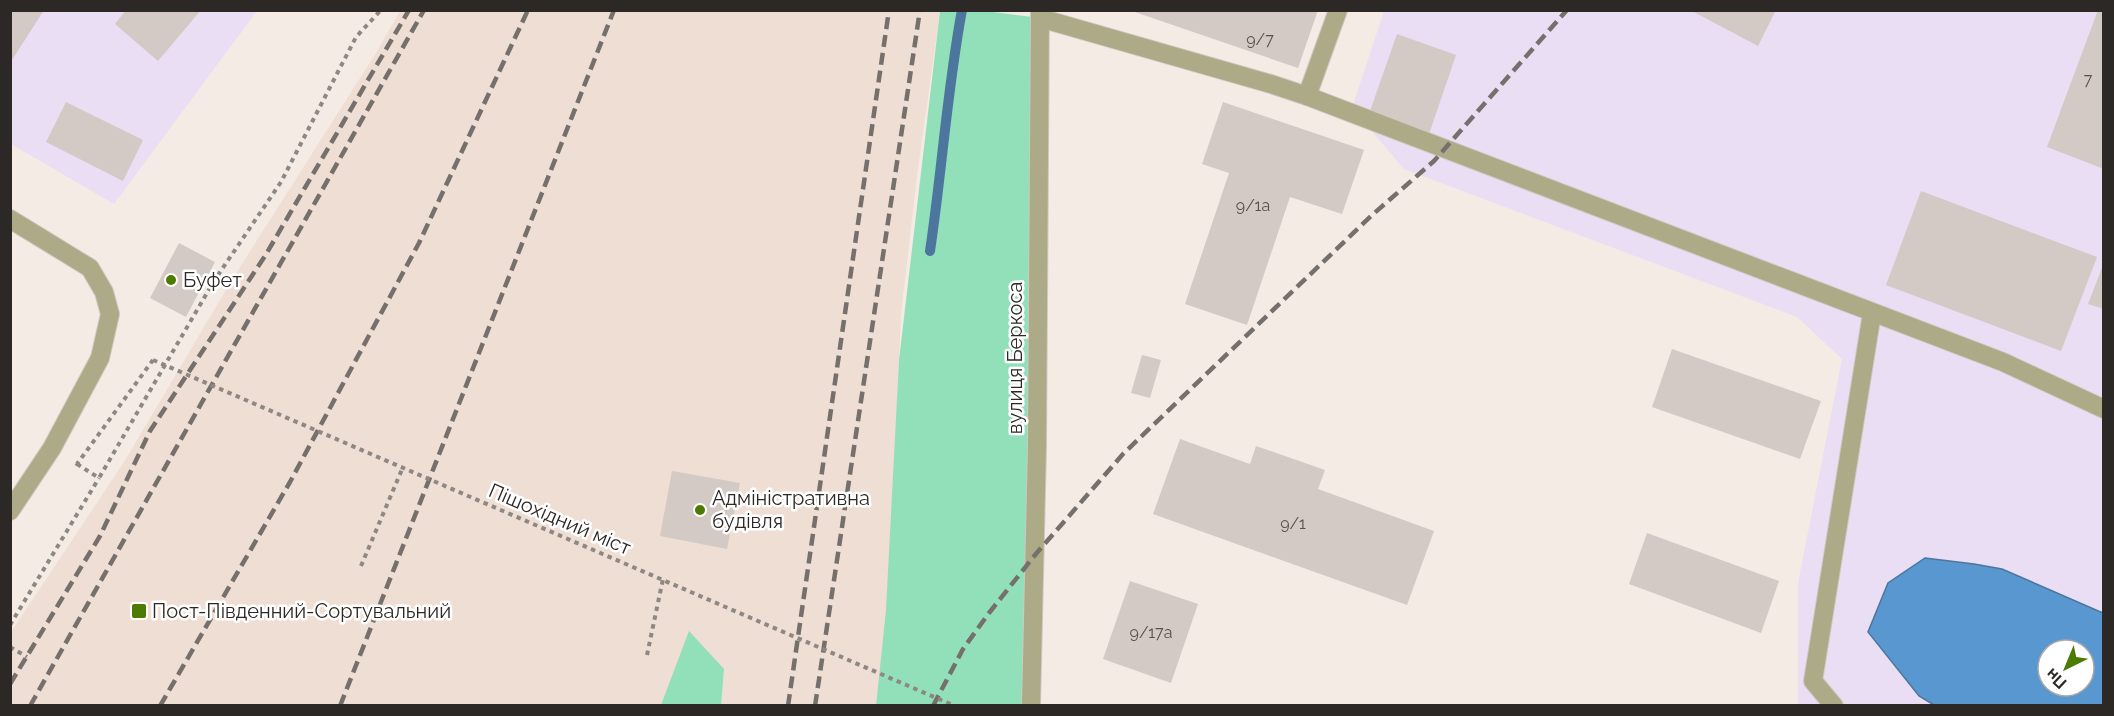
<svg xmlns="http://www.w3.org/2000/svg" width="2114" height="716" font-family="Raleway,sans-serif">
<style>
.built{fill:#eeded4}
.industrial{fill:#e9def3;fill-rule:evenodd}
.green{fill:#91e0ba}
.water{fill:#5997d0;stroke:#4c769d;stroke-width:1.5;fill-rule:evenodd}
.lines{fill:none;stroke-linecap:round;stroke-linejoin:round}
.stream{stroke:#4c769d;stroke-width:10}
.building{fill:#d3c9c5}
.service-casing{stroke:#d0c8c3;stroke-width:20}
.minor-casing{stroke:#d0c8c3;stroke-width:20}
.tertiary-casing{stroke:#d0c8c3;stroke-width:20}
.path{stroke:#8e8884;stroke-width:4;stroke-dasharray:4.5 4.5;stroke-linecap:butt}
.service{stroke:#acaa87;stroke-width:18}
.minor{stroke:#acaa87;stroke-width:18}
.tertiary{stroke:#acaa87;stroke-width:18}
.rail{stroke:#76706c;stroke-width:4.5;stroke-dasharray:12 6;stroke-linecap:butt}
.path-bridge{stroke:#8e8884;stroke-width:4;stroke-dasharray:4.5 4.5;stroke-linecap:butt}
.poi-dot{fill:#4c7b02;stroke:#fff;stroke-width:2}
.labels{text-anchor:middle;stroke-width:5;stroke-linejoin:round;paint-order:stroke}
.number-label{font-size:16px;fill:#56504e}
.poi-label{font-size:20px;fill:#2c2826;stroke:#fff;text-anchor:start}
.street-label{font-size:20px;fill:#2c2826;stroke:#fff}
</style>
<rect width="100%" height="100%" fill="#f4ebe5"/>
<path class="built" d="M400,11H940L917,176L901,314L888,596L879,705L11,706V632L124,462L233,278L376,53Z"/>
<g class="industrial">
<path d="M11,11H257L114,204L11,144Z"/>
<path d="M1384,11H2103V705H1798V583L1842,359L1797,317L1404,169L1352,108ZM2048,650H2084V686H2048Z"/>
</g>
<g class="green">
<path d="M940,11H986L1040,18L1038,705L876,706L886,610L899,360Z"/>
<path d="M689,631L724,669L721,705H661Z"/>
</g>
<path class="water" d="M1925,558L1974,564L2002,569L2103,613V705H1934L1919,696L1868,632L1888,583ZM2048,650H2084V686H2048Z"/>
<g class="lines">
<path class="stream" d="M930,251C942,171 947,90 962,10"/>
</g>
<g class="building">
<path d="M10,10H44L10,63Z"/>
<path d="M126,10H201L158,61L115,24Z"/>
<path d="M1129,10H1318L1298,68Z"/>
<path d="M1690,10H1776L1758,46Z"/>
<path d="M2098,10H2104V169L2047,147Z"/>
<path d="M1397,34L1456,55L1429,134L1369,114Z"/>
<path d="M66,102L143,140L123,181L46,142Z"/>
<path d="M1223,102L1364,150L1342,214L1290,197L1247,325L1185,304L1229,173L1202,164Z"/>
<path d="M1921,191L2097,257L2061,351L1886,285Z"/>
<path d="M179,243L215,262L186,317L150,298Z"/>
<path d="M2103,265H2104V309L2088,304Z"/>
<path d="M1672,349L1821,401L1800,459L1652,407Z"/>
<path d="M1142,355L1161,360L1150,398L1131,393Z"/>
<path d="M1180,439L1250,464L1256,446L1325,470L1318,489L1434,531L1407,605L1153,514Z"/>
<path d="M672,471L740,483L727,549L660,536Z"/>
<path d="M1647,533L1779,581L1761,633L1629,584Z"/>
<path d="M1130,581L1198,604L1171,683L1103,659Z"/>
</g>
<g class="lines">
<g class="service-casing">
<g id="service">
<path d="M1040,18L1271,84L1307,96L2003,362L2104,409"/>
<path d="M1307,96L1338,10"/>
<path d="M1834,706L1813,681L1872,313"/>
</g>
</g>
<g class="minor-casing">
<path id="minor" d="M10,219L90,268L104,292L110,314L100,358L52,448L10,511"/>
</g>
<g class="tertiary-casing">
<path id="tertiary" d="M1031,706L1037,447L1040,10"/>
</g>
<g class="path">
<path d="M76,463L77,464L153,360"/>
<path d="M77,464L99,478L214,281L281,182L356,37L381,10"/>
<path d="M361,566L403,467"/>
<path d="M10,625L99,478"/>
<path d="M10,647L27,657"/>
<path d="M647,655L663,579"/>
</g>
<use href="#service" class="service"/>
<use href="#minor" class="minor"/>
<use href="#tertiary" class="tertiary"/>
<g class="rail">
<path d="M10,684L100,536L150,431L265,256L409,10"/>
<path d="M30,706L424,10"/>
<path d="M160,706L290,482L419,243L528,10"/>
<path d="M340,706L614,10"/>
<path d="M788,706L889,10"/>
<path d="M815,706L920,10"/>
<path d="M933,706L963,649L989,613L1035,555L1123,454L1371,216L1434,161L1567,10"/>
</g>
<path class="path-bridge" d="M153,360L955,706"/>
</g>
<g class="poi-dot">
<circle cx="171" cy="280" r="6"/>
<circle cx="700" cy="510" r="6"/>
<rect x="131" y="603" width="16" height="16" rx="3"/>
</g>
<g class="labels">
<g class="number-label">
<text x="1260" y="45">9/7</text>
<text x="2088" y="85">7</text>
<text x="1253" y="211">9/1а</text>
<text x="1293" y="529">9/1</text>
<text x="1151" y="638">9/17а</text>
</g>
<g class="poi-label">
<text x="183" y="287">Буфет</text>
<text x="712" y="505">Адміністративна<tspan x="712" dy="23">будівля</tspan></text>
<text x="152" y="618">Пост-Південний-Сортувальний</text>
</g>
<g class="street-label">
<text transform="translate(1015 358) rotate(-90)" y="7">вулиця Беркоса</text>
<text transform="translate(560 519) rotate(23)" y="7">Пішохідний міст</text>
</g>
</g>
<rect width="2114" height="716" fill="none" stroke="#2c2826" stroke-width="24"/>
<g transform="translate(2066 668) rotate(223)"><circle r="28" fill="#ffffff" stroke="#aba9a8" stroke-width="1.5"/>
<path d="M0-4.5L10 22L0 15L-10 22Z" fill="#4c7b02"/>
<text y="-9" font-size="16" font-weight="bold" text-anchor="middle" fill="#2c2826">Пн</text>
</g>
</svg>
